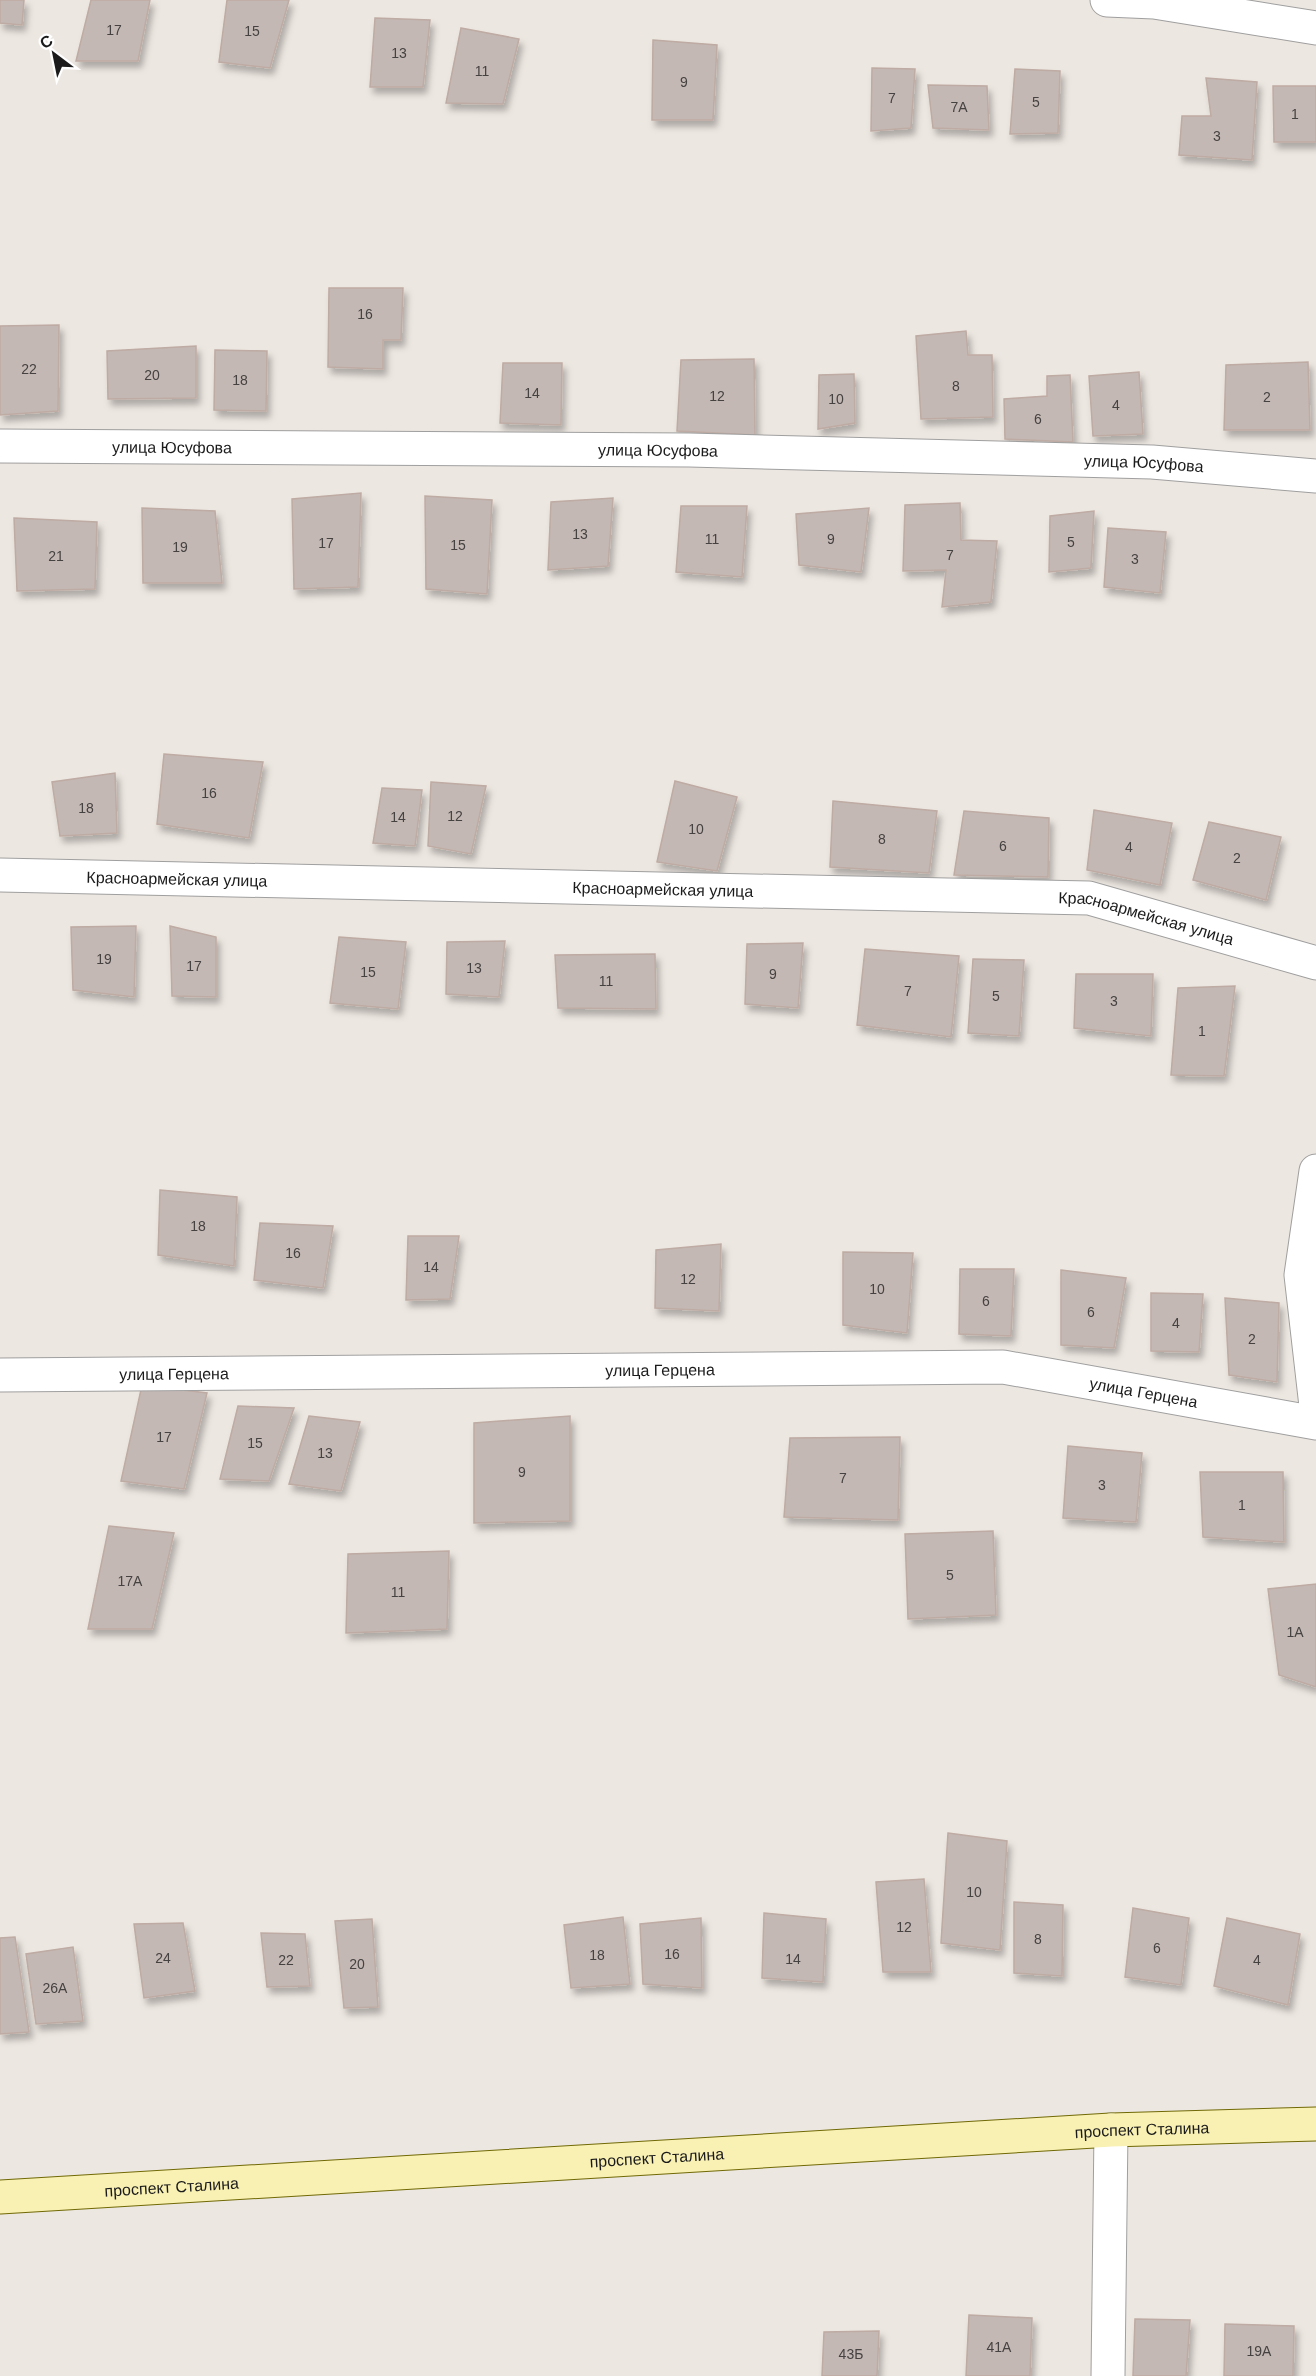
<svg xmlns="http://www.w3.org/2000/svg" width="1316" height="2376" font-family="Helvetica,sans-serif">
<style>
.building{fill:#c4b8b4;stroke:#beaba3;stroke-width:1.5;filter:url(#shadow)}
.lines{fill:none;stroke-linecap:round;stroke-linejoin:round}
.street-casing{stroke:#9f9f9f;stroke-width:35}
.secondary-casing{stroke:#706905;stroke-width:35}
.street{stroke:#fff;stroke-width:33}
.secondary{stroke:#f9f0b3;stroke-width:33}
.labels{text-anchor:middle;stroke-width:4.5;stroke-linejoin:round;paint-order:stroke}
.number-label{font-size:14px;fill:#454241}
.street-label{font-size:16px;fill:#1b1b1b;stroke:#fff}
</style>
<defs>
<filter id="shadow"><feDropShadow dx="3.5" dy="6" stdDeviation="3" flood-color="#0004"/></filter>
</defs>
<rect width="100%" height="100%" fill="#ede7e1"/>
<g class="building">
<path d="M0,0H24L22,25L0,23Z"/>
<path d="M91,0H150L138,61H76Z"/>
<path d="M227,0H289L270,68L219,62Z"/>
<path d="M375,18L430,20L423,87H370Z"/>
<path d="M461,28L519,39L503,104L446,103Z"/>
<path d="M653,40L717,45L713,120H652Z"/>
<path d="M872,68L915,69L911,128L871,131Z"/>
<path d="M1015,69L1060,71L1058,133L1010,134Z"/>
<path d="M1206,78L1257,82L1252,160L1179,155L1182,116H1211Z"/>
<path d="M928,85L987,86L989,130L933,128Z"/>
<path d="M1273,86H1316V142H1274Z"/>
<path d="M329,288H403L401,340H383V369L328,367Z"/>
<path d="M59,325L58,411L0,415V326Z"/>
<path d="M966,331L968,355H992L993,417L921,419L916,336Z"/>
<path d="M196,346V398L108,399L107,351Z"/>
<path d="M215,350L267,351L266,411L214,410Z"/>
<path d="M754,359L755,435L677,431L681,360Z"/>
<path d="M1308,362L1310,430H1224L1226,365Z"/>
<path d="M503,363H562L561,425L500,423Z"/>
<path d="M1139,372L1143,434L1093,436L1089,376Z"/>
<path d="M854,374L855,423L818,429L819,375Z"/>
<path d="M1070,375L1073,442L1005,439L1004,399L1047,396V376Z"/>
<path d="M361,493L358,587L294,589L292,499Z"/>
<path d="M425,496L492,500L487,594L426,589Z"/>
<path d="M613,498L608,566L548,570L551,502Z"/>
<path d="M960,503L961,540L997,541L991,602L942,607L946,570L903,571L905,505Z"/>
<path d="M681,506H747L742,577L676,572Z"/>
<path d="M142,508L215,511L222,583H143Z"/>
<path d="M869,508L861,572L799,565L796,514Z"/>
<path d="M1094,511L1091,568L1049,572L1050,516Z"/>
<path d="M14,518L97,522L95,589L17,591Z"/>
<path d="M1108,528L1166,532L1160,593L1104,587Z"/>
<path d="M164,754L263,762L249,838L157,824Z"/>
<path d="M115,773L117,833L60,836L52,782Z"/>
<path d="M675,781L737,797L717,871L657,862Z"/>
<path d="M431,782L486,786L471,854L428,846Z"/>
<path d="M382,788L422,790L415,846L373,843Z"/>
<path d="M833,801L937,811L929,873L830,867Z"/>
<path d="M1094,810L1172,823L1160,885L1087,870Z"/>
<path d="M964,811L1049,818L1048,877L954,875Z"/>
<path d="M1209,822L1281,837L1266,900L1193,880Z"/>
<path d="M136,926L134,997L73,990L71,927Z"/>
<path d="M170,926L216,937V997L172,996Z"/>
<path d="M339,937L406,942L398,1009L330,1003Z"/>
<path d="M505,941L499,997L446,994L447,942Z"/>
<path d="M803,943L798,1008L745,1004L747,944Z"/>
<path d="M865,949L959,956L951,1037L857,1025Z"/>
<path d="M655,954L656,1009L558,1008L555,955Z"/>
<path d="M973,959L1024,960L1019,1036L968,1033Z"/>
<path d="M1076,974H1153L1151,1036L1074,1028Z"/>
<path d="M1235,986L1224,1076L1171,1075L1178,988Z"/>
<path d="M160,1190L237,1197L234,1266L158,1255Z"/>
<path d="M260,1223L333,1226L323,1288L254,1280Z"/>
<path d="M408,1236H459L450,1299L406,1300Z"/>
<path d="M721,1244L719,1311L655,1308L656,1250Z"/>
<path d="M843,1252L913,1253L907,1333L843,1325Z"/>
<path d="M960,1269H1014L1011,1336L959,1334Z"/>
<path d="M1061,1270L1126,1278L1114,1348L1061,1345Z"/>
<path d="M1151,1293L1203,1294L1199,1352L1151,1351Z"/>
<path d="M1225,1298L1279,1303L1277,1382L1229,1375Z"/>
<path d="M142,1385L207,1393L184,1489L121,1481Z"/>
<path d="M238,1406L294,1408L269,1481L220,1479Z"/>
<path d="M309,1416L360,1422L341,1491L289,1484Z"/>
<path d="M570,1416V1521L474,1523V1423Z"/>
<path d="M900,1437L898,1520L784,1517L790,1438Z"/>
<path d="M1068,1446L1142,1453L1136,1522L1063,1518Z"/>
<path d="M1200,1472H1283L1284,1542L1203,1537Z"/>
<path d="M109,1526L174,1533L152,1629H88Z"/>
<path d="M993,1531L996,1615L908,1619L905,1534Z"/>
<path d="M449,1551L447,1629L346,1633L348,1554Z"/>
<path d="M1316,1584V1687L1279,1675L1268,1589Z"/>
<path d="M948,1833L1007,1841L1000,1950L941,1943Z"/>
<path d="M924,1879L931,1972H883L876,1882Z"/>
<path d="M1014,1902L1063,1905L1062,1976L1014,1973Z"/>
<path d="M1133,1908L1189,1918L1181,1985L1125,1977Z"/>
<path d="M764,1913L826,1919L823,1982L762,1978Z"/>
<path d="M623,1917L630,1984L571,1988L564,1925Z"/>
<path d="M701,1918L702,1988L643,1984L640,1924Z"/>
<path d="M1227,1918L1300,1934L1288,2005L1214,1986Z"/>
<path d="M372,1919L378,2007L344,2008L335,1921Z"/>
<path d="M183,1923L195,1991L144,1998L134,1924Z"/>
<path d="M261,1933L305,1934L310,1986L267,1987Z"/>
<path d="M15,1937L29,2032L0,2034V1938Z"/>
<path d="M73,1947L83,2021L36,2024L26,1954Z"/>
<path d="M969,2315L1032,2318L1030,2376H966Z"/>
<path d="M1135,2319L1190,2320L1186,2376H1133Z"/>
<path d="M1225,2324L1294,2326L1293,2376H1224Z"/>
<path d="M879,2331L877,2376H822L824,2332Z"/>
</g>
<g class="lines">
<g class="street-casing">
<g id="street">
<path d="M1107,0L1154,2L1316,28"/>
<path id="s1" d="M0,446L689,450L1152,462L1316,476"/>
<path id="s2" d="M0,875L1089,898L1316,963"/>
<path d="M1316,1171L1301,1275L1316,1406"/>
<path id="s3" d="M0,1375L1003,1367L1316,1423"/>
<path d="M1108,2376L1111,2130"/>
</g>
</g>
<g class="secondary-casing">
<g id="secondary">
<path id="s4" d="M0,2197L1111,2130L1316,2124"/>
</g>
</g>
<use href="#street" class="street"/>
<use href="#secondary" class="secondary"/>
</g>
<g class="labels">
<g class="number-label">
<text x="114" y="35">17</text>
<text x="252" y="36">15</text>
<text x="399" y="58">13</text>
<text x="482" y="76">11</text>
<text x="684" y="87">9</text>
<text x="892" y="103">7</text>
<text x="1036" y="107">5</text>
<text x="959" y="112">7А</text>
<text x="1295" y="119">1</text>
<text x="1217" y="141">3</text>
<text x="365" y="319">16</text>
<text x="29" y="374">22</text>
<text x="152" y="380">20</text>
<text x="240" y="385">18</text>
<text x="956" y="391">8</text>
<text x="532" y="398">14</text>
<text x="717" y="401">12</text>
<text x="1267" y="402">2</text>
<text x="836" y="404">10</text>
<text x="1116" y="410">4</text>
<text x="1038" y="424">6</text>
<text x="580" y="539">13</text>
<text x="712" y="544">11</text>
<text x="831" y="544">9</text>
<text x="1071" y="547">5</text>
<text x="326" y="548">17</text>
<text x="458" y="550">15</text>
<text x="180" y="552">19</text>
<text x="950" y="560">7</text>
<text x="56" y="561">21</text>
<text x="1135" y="564">3</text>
<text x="209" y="798">16</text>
<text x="86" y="813">18</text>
<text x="455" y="821">12</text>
<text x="398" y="822">14</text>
<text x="696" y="834">10</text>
<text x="882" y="844">8</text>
<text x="1003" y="851">6</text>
<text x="1129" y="852">4</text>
<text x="1237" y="863">2</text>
<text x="104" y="964">19</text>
<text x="194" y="971">17</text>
<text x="474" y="973">13</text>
<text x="368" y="977">15</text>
<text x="773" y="979">9</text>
<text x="606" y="986">11</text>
<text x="908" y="996">7</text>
<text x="996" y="1001">5</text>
<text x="1114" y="1006">3</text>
<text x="1202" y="1036">1</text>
<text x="198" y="1231">18</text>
<text x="293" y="1258">16</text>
<text x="431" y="1272">14</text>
<text x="688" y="1284">12</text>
<text x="877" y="1294">10</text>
<text x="986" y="1306">6</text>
<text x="1091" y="1317">6</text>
<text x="1176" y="1328">4</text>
<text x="1252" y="1344">2</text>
<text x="164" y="1442">17</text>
<text x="255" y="1448">15</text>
<text x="325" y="1458">13</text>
<text x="522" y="1477">9</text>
<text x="843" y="1483">7</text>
<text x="1102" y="1490">3</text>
<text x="1242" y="1510">1</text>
<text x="950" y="1580">5</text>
<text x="130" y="1586">17А</text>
<text x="398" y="1597">11</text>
<text x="1295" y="1637">1А</text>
<text x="974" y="1897">10</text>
<text x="904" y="1932">12</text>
<text x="1038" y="1944">8</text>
<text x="1157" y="1953">6</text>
<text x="672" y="1959">16</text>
<text x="597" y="1960">18</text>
<text x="163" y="1963">24</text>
<text x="793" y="1964">14</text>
<text x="286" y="1965">22</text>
<text x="1257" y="1965">4</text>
<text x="357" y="1969">20</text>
<text x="55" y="1993">26А</text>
<text x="999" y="2352">41А</text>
<text x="1259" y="2356">19А</text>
<text x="851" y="2359">43Б</text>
</g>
<g class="street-label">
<text dy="6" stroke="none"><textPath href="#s1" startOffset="172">улица Юсуфова</textPath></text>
<text dy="6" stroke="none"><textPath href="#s1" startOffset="658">улица Юсуфова</textPath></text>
<text dy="6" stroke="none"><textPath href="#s1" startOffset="1144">улица Юсуфова</textPath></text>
<text dy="6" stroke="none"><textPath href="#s2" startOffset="177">Красноармейская улица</textPath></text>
<text dy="6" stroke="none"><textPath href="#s2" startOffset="663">Красноармейская улица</textPath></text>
<text dy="6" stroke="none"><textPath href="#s2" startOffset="1149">Красноармейская улица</textPath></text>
<text dy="6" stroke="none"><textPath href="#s3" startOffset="660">улица Герцена</textPath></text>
<text dy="6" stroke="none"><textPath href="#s3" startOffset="174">улица Герцена</textPath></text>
<text dy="6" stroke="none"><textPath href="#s3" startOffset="1146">улица Герцена</textPath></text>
<text dy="6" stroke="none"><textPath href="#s4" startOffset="1144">проспект Сталина</textPath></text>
<text dy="6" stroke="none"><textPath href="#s4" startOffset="658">проспект Сталина</textPath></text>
<text dy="6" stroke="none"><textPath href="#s4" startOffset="172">проспект Сталина</textPath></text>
</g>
</g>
<g transform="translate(54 54) rotate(328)" stroke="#ffffff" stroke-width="4.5" paint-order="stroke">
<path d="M0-4.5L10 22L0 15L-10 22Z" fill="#1b1b1b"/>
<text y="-9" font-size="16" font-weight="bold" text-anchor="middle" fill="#1b1b1b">С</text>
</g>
</svg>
